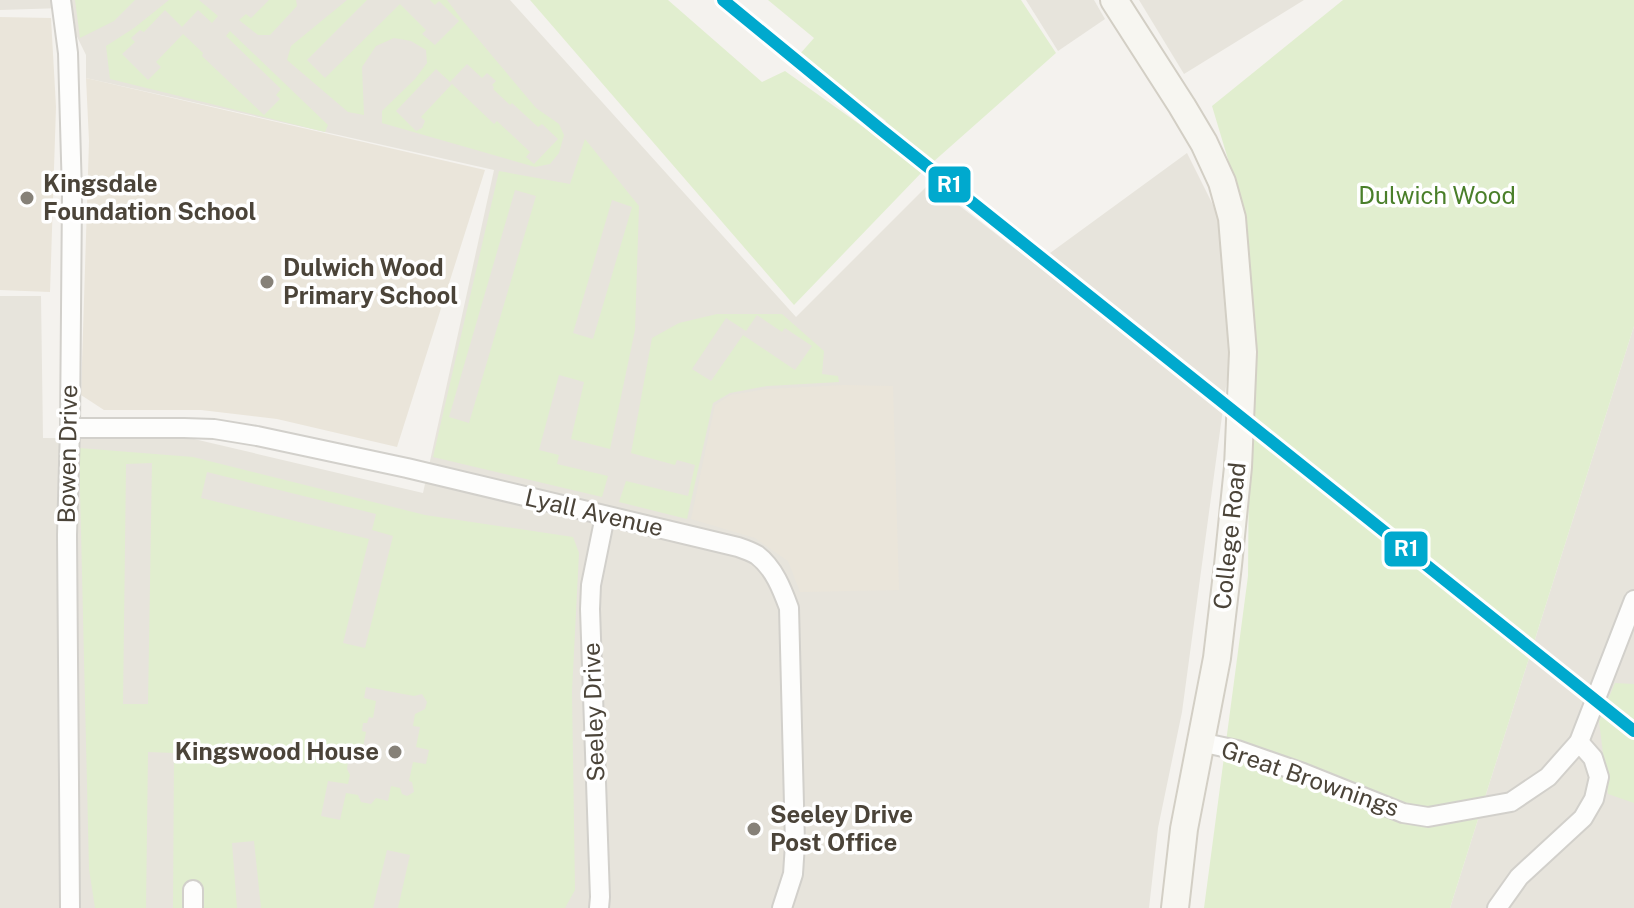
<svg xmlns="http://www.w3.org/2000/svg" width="1634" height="908" font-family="'Public Sans',sans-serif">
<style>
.residential{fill:#e7e4dc}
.education{fill:#eae5da}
.green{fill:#e1eecf;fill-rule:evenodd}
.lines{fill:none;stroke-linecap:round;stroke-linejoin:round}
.street-casing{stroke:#d2d0cb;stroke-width:22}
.secondary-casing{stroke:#d3cfc5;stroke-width:30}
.street{stroke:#fdfdfc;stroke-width:18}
.secondary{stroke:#f7f6f1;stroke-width:26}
.rail-1-casing{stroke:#fff;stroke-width:18}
.rail-1{stroke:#00a9ce;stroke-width:12}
.poi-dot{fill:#868178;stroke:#fff;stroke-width:3}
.labels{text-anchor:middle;stroke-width:7;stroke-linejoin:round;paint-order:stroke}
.poi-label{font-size:24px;font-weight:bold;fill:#4b4439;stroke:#fff;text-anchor:start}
.park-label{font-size:24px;fill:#4a7f2a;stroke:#fff}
.street-label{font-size:24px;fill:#4b4439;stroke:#fff}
.line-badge{stroke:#fff;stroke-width:3}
.badge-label{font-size:22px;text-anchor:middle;font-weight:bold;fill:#fff}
</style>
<rect width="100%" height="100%" fill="#f4f2ee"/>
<g class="residential">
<path d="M0,0H510L796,317L930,183L1035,264L1187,153L1221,221L1230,289V357L1182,712L1158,828L1149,908H0V296H41L43,438L194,439L423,493L494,170L86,78V55L63,8L0,10Z"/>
<path d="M1026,0H1094L1105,19L1058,51Z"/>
<path d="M1139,0H1304L1184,74Z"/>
<path d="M1634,326V908H1450Z"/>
</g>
<g class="education">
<path d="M0,17L51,18L56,107L50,292L0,290Z"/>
<path d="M86,78L485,170L397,447L277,419L201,410H104L81,395L89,141Z"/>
<path d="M844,385L893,386L899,590L800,592L788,561L755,538L691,519L715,405L730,395L767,389Z"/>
</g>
<g class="green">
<path d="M75,0H135L114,21L80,38Z"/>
<path d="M169,0H199L218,16L212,23L198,10L182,27L165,10L144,32L140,30L131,38L135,42L122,54L148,80L161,67L156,62L183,34L203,53L202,56L264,115L280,99L276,95L281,89L226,36L230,31L328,125L325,132L110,79L106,46L134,28Z"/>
<path d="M269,0H296L297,6L270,35H258L239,20L246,14L251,18Z"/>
<path d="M347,0H367L307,60L325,78L400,4L426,30L422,34L435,45L459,21L439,1L435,5L430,0H447L463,21L536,108L559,124L564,135L559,153L550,164L535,167L382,123V111L415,79L427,63L426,50L411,41L394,38L376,46L362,67L364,115L348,112L287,60L291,46ZM467,64L482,78L487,73L496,81L492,85L494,87L493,89L510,105L512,103L538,127L542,124L558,139L534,164L526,157L530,152L497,121L494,124L452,84L421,117L425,121L422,128L416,131L396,111L436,69L450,82Z"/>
<path d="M530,0H668L762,82L785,71L876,136L886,121L799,55L814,38L768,0H1021L1056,53L924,170L794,305Z"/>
<path d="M1343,0H1634V326L1450,908H1204L1248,576L1250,343L1242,206L1212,106Z"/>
<path d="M585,139L639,206L635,330L610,449L571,439L584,382L559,375L539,450L559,455L557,464L608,476L602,497L433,457L499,171L570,184ZM515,190L536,196L469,423L449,417ZM612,200L632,207L593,339L573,333Z"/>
<path d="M717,314H782L824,351L822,374L838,376L839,382L767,386L730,393L713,403L687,519L619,502L626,481L688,496L695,465L677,460L675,465L631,453L652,338L679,323ZM757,315L782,332L785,328L812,346L795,370L743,335L711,381L692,369L726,318L746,331Z"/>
<path d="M79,448L193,457L425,515L573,537L579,553L572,691L575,890L565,908H398L410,855L387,850L373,908H261L254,841L232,843L237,908H173L174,753L148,752L146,908H95L89,869ZM152,463L148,704H123L126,464ZM207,472L376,514L372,530L393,536L365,648L343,643L369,539L201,498ZM366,687L414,696L422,694L427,702L425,709L415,714L413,726L420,727L416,747L429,750L426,764L413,762L409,781L412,782L414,792L407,796L402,794L400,788L391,786L388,801L376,798L371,804L361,802L358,795L346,793L340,820L321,816L328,781L348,784L350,775L347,769L348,761L354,755L361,757L366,732L362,731L363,723H367L369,717L373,718L376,701L364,698Z"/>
<path d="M1615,683L1634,684V803L1608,794L1599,721Z"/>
</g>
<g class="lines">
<g class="street-casing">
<g id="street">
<path d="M61,0L68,53L72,194L70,428L67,535L70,908"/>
<path d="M70,428H184L214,429L257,436L407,468L738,547C744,549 752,552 757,555C774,568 782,589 789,608L795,844L793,874L782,908"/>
<path d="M1200,742L1237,750L1303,773L1403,813L1428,817L1511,802L1548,777L1579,742L1634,600"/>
<path d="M193,890V908"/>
<path d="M599,908L600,897L590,609L591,585L605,516"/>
<path d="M1497,908L1519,877L1583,818L1594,799L1599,777L1593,758L1579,742"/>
</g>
</g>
<g class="secondary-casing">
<path id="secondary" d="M1114,0L1182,106L1204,143L1222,182L1232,218L1243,352L1238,467L1228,565L1217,658L1184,829L1175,908"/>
</g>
<use href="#street" class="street"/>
<use href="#secondary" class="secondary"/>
<g class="rail-1-casing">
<path id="rail-1" d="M723,0L879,128L1634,731"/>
</g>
<use href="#rail-1" class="rail-1"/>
</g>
<g class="poi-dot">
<circle cx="27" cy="198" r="8"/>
<circle cx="267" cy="282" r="8"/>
<circle cx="395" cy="752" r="8"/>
<circle cx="754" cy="829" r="8"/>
</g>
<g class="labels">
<g class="poi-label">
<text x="43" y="192">Kingsdale<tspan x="43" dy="28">Foundation School</tspan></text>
<text x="283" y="276">Dulwich Wood<tspan x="283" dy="28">Primary School</tspan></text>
<text x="379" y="760" text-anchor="end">Kingswood House</text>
<text x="770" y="823">Seeley Drive<tspan x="770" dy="28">Post Office</tspan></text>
</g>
<g class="park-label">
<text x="1437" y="204">Dulwich Wood</text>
</g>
<g class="street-label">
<text transform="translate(68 454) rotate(-89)" y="8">Bowen Drive</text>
<text transform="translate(594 513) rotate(13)" y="8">Lyall Avenue</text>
<text transform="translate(1230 536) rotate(-84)" y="8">College Road</text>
<text transform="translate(594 712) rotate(-92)" y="8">Seeley Drive</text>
<text transform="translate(1310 779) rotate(19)" y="8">Great Brownings</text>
</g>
</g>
<g class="line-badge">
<rect x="927" y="165" width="45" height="39" rx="8" fill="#00a9ce"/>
<rect x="1383" y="530" width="46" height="38" rx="8" fill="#00a9ce"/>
</g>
<g class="badge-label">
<text x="949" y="192">R1</text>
<text x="1406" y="556">R1</text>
</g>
</svg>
